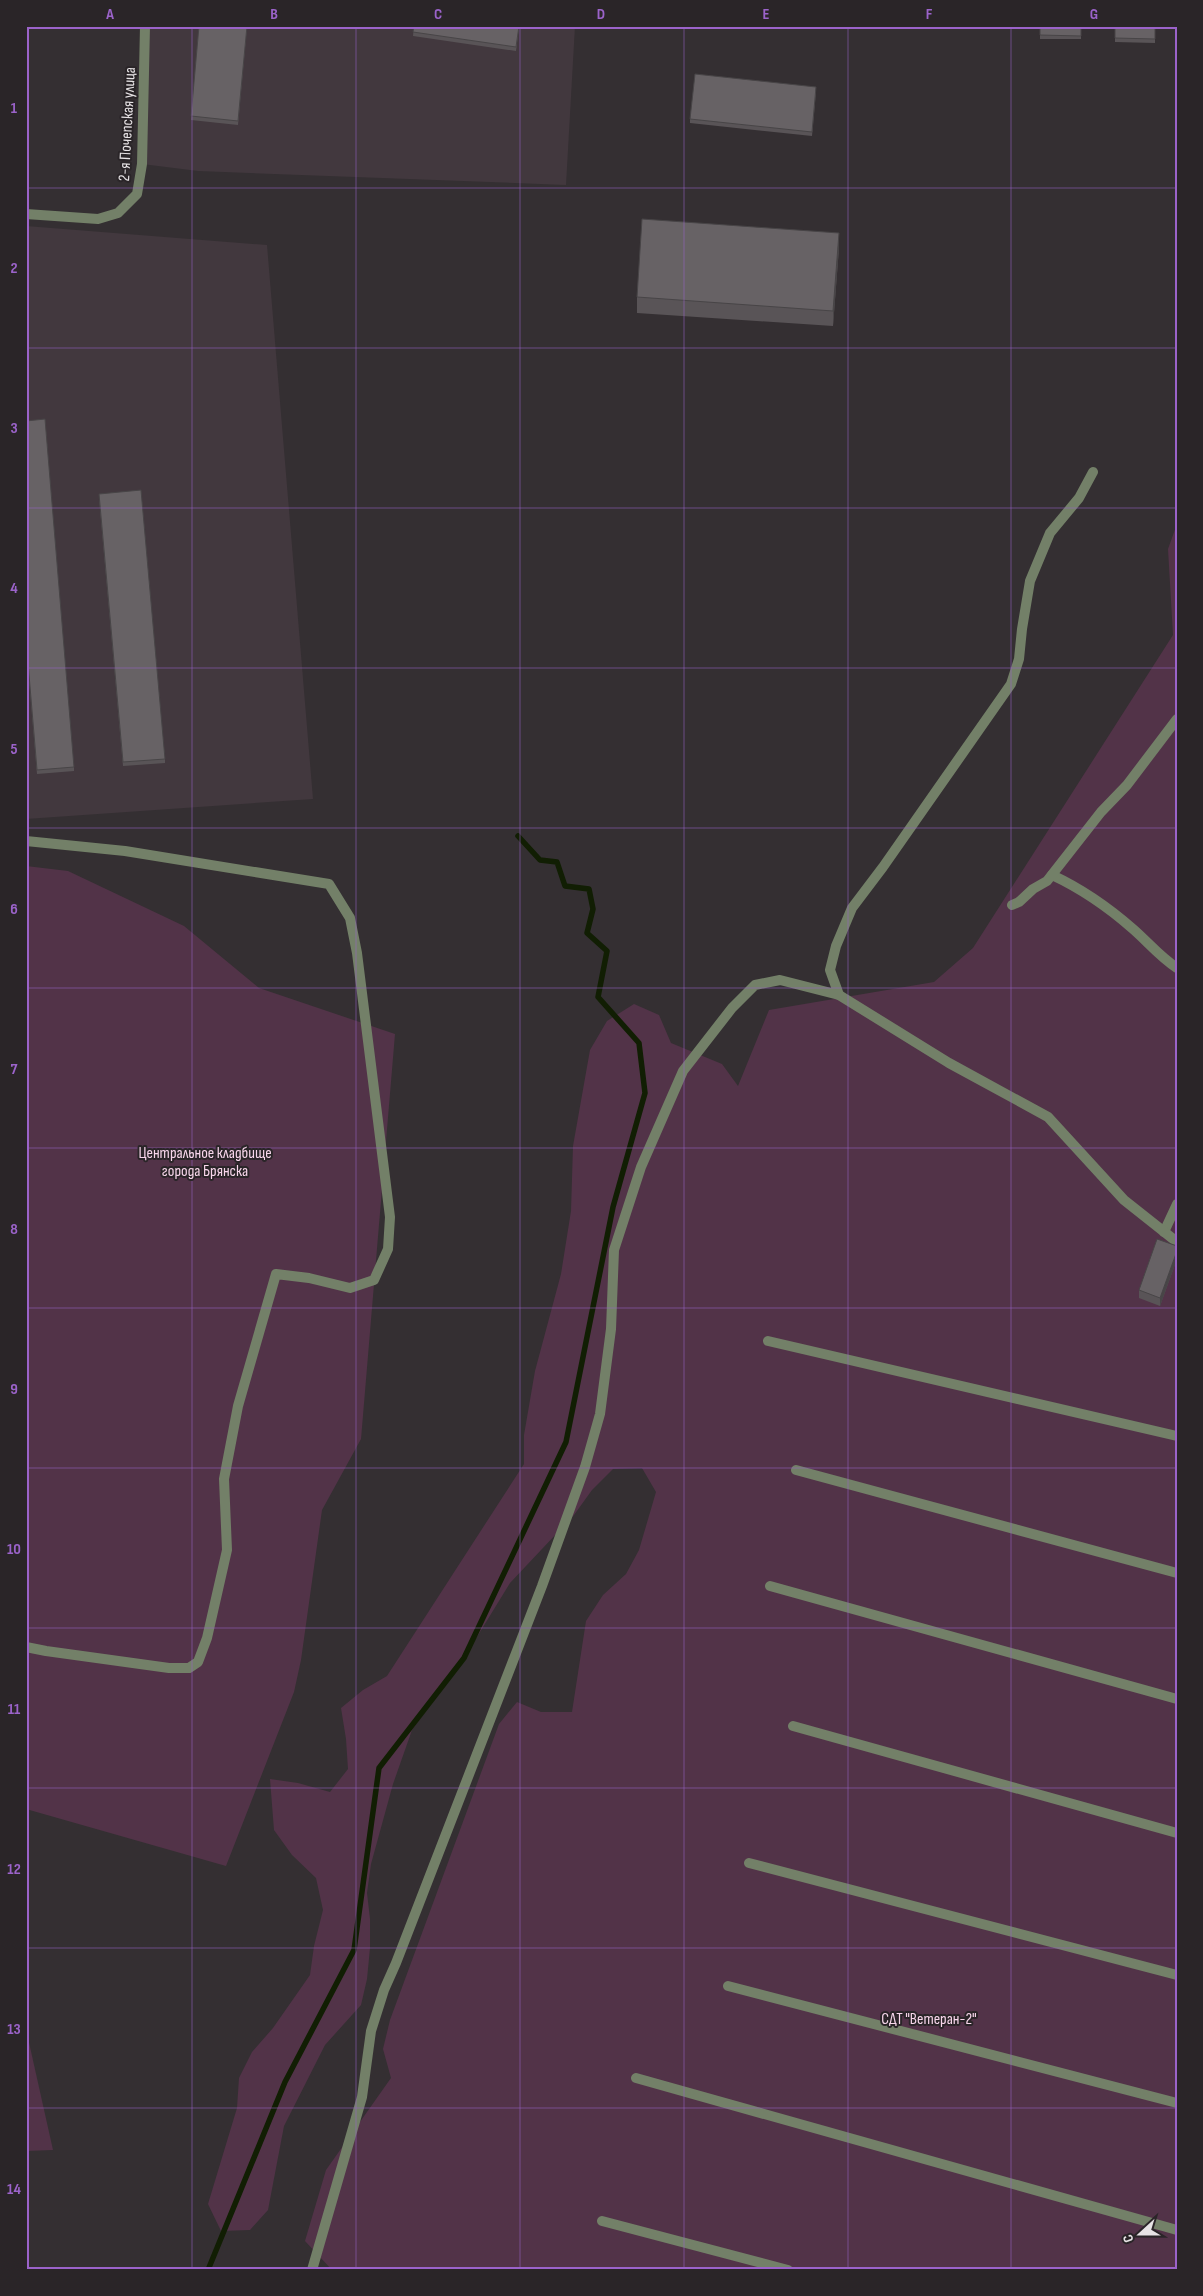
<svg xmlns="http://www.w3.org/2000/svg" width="1203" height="2296" font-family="'Sofia Sans Condensed',sans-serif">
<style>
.built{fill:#42383e}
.green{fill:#523348}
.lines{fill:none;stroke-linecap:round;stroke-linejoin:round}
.stream{stroke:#111e03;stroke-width:5.5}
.lane{stroke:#738068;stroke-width:10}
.street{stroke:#738068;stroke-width:10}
.wall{fill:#595457}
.shaded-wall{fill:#484547}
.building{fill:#676265;stroke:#484547}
.grid{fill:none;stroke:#9b63ca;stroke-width:1;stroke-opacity:0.55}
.labels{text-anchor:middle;stroke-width:4;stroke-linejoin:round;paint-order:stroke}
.street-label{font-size:16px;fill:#e7e3e5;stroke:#2a2528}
.park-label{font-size:16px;fill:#f8d6eb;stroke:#2a2528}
.neatline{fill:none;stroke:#9b63ca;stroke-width:2}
.grid-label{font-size:16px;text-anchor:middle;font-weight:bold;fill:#9b63ca}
</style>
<rect width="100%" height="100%" fill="#342f32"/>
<g class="built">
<path d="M145,26H575L566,185L198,171L142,164Z"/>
<path d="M26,226L267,245L313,799L26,819Z"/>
</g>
<g class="green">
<path d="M1177,524V2270H332L305,2241L326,2170L391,2078L383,2049L390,2020L499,1724L517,1702L541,1712H572L586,1621L603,1595L626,1574L639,1550L656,1492L642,1468L613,1469L592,1490L574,1515L510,1583L464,1658L412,1730L393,1784L371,1864L367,1893L370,1919V1948L367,1979L361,2005L325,2045L284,2126L268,2210L250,2230L221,2231L208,2204L237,2108L239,2078L252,2052L273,2028L310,1975L314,1946L323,1910L316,1878L292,1855L274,1830L270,1779L298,1783L330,1792L348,1769L346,1739L341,1708L363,1690L387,1676L524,1464V1435L535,1371L561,1274L571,1211L573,1146L590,1050L607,1021L634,1004L659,1015L671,1043L722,1064L738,1086L769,1010L934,982L973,948L1173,635L1168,549Z"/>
<path d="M26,866L68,871L184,926L259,988L395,1034L361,1439L322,1510L301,1660L294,1692L226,1866L26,1809Z"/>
<path d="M26,2029L53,2150L26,2151Z"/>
</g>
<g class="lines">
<path class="stream" d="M208,2270L285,2082L354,1950L379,1768L464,1658L566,1442L613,1207L645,1093L639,1043L598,997L607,951L587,933L593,909L589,889L565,886L557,862L540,860L518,836"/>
<g class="lane">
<path d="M26,841L125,851L329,884L350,918L357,953L390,1217L388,1249L374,1280L350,1288L309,1278L276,1274L238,1406L224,1479L227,1550L207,1638L198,1662L189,1668H169L46,1651L26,1647"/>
<path d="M1052,875C1082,889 1108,907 1133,929C1148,942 1160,957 1177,968"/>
<path d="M1012,905L1019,902L1033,889L1047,881L1101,812L1127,785L1177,719"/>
<path d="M839,995L830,970L836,946L852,908L883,867L1011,684L1019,659L1022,629L1030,581L1050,533L1079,498L1093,472"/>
<path d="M1164,1232L1177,1204"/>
<path d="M768,1341L1177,1436"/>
<path d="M796,1470L1177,1573"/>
<path d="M770,1586L1177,1699"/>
<path d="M793,1726L1177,1833"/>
<path d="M749,1863L1177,1975"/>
<path d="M728,1986L1177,2103"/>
<path d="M636,2078L1177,2230"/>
<path d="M602,2221L788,2270"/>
<path d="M312,2270L362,2097L371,2031L384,1990L396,1963L542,1586L585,1467L600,1414L611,1329L614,1250L641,1167L683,1071L732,1008L755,985L780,980L839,995L949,1063L1048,1117L1124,1200L1177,1242"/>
</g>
<path class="street" d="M26,214L98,219L118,213L137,194L142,164L145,26"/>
</g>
<g class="wall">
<path d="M199,26H247L238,125L191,120Z"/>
<path d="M414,26H519L516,51L413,36Z"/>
<rect x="1040" y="26" width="41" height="13"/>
<path d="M1115,26H1155V43L1115,42Z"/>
<path d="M816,91L812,136L690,123V119Z"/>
<path d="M839,248L833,326L637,313V297Z"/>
<path d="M99,498L165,759V763L123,766Z"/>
<path d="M26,643L74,767V771L37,774Z"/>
<path d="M1177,1246V1259L1160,1306L1139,1298V1290Z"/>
</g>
<g class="shaded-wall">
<path d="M839,233V248L833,326V311Z"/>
<path d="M1177,1251V1259L1160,1306V1298Z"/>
</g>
<g class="building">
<path d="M199,26H247L238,121L191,116Z"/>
<path d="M414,26H519L516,47L413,32Z"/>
<path d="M1040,26H1081V36L1040,35Z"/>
<path d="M1115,26H1155V39L1115,38Z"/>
<path d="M695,74L816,87L812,132L690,119Z"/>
<path d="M642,219L839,233L833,311L637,297Z"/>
<path d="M45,419L74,767L37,770L26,639V421Z"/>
<path d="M141,490L165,759L123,762L99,494Z"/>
<path d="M1157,1239L1177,1246V1251L1160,1298L1139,1290Z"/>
</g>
<path class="grid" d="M192,26V2270M356,26V2270M520,26V2270M684,26V2270M848,26V2270M1011,26V2270M26,188H1177M26,348H1177M26,508H1177M26,668H1177M26,828H1177M26,988H1177M26,1148H1177M26,1308H1177M26,1468H1177M26,1628H1177M26,1788H1177M26,1948H1177M26,2108H1177"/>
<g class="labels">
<g class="street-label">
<text transform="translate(126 124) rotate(-87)" y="6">2-я Почепская улица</text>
</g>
<g class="park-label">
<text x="205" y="1158">Центральное кладбище<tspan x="205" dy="18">города Брянска</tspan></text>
<text x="929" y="2024">СДТ "Ветеран-2"</text>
</g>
</g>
<rect width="1203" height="2296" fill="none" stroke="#2a2528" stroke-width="55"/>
<g transform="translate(1140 2234) rotate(249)" stroke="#2a2528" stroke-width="4" paint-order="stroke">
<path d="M0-4L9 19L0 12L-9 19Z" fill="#e7e3e5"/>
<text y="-8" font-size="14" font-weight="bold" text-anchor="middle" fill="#e7e3e5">С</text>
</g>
<rect x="28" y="28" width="1148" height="2240" class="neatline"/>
<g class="grid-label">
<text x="110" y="19">A</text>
<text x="274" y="19">B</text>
<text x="438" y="19">C</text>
<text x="601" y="19">D</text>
<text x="766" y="19">E</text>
<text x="929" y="19">F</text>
<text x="1094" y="19">G</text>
<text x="14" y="113">1</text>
<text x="14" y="273">2</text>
<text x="14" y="433">3</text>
<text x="14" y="593">4</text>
<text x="14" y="754">5</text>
<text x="14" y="914">6</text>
<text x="14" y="1074">7</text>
<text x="14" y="1234">8</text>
<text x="14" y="1394">9</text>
<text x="14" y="1554">10</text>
<text x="14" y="1714">11</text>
<text x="14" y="1874">12</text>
<text x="14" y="2034">13</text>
<text x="14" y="2194">14</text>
</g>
</svg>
